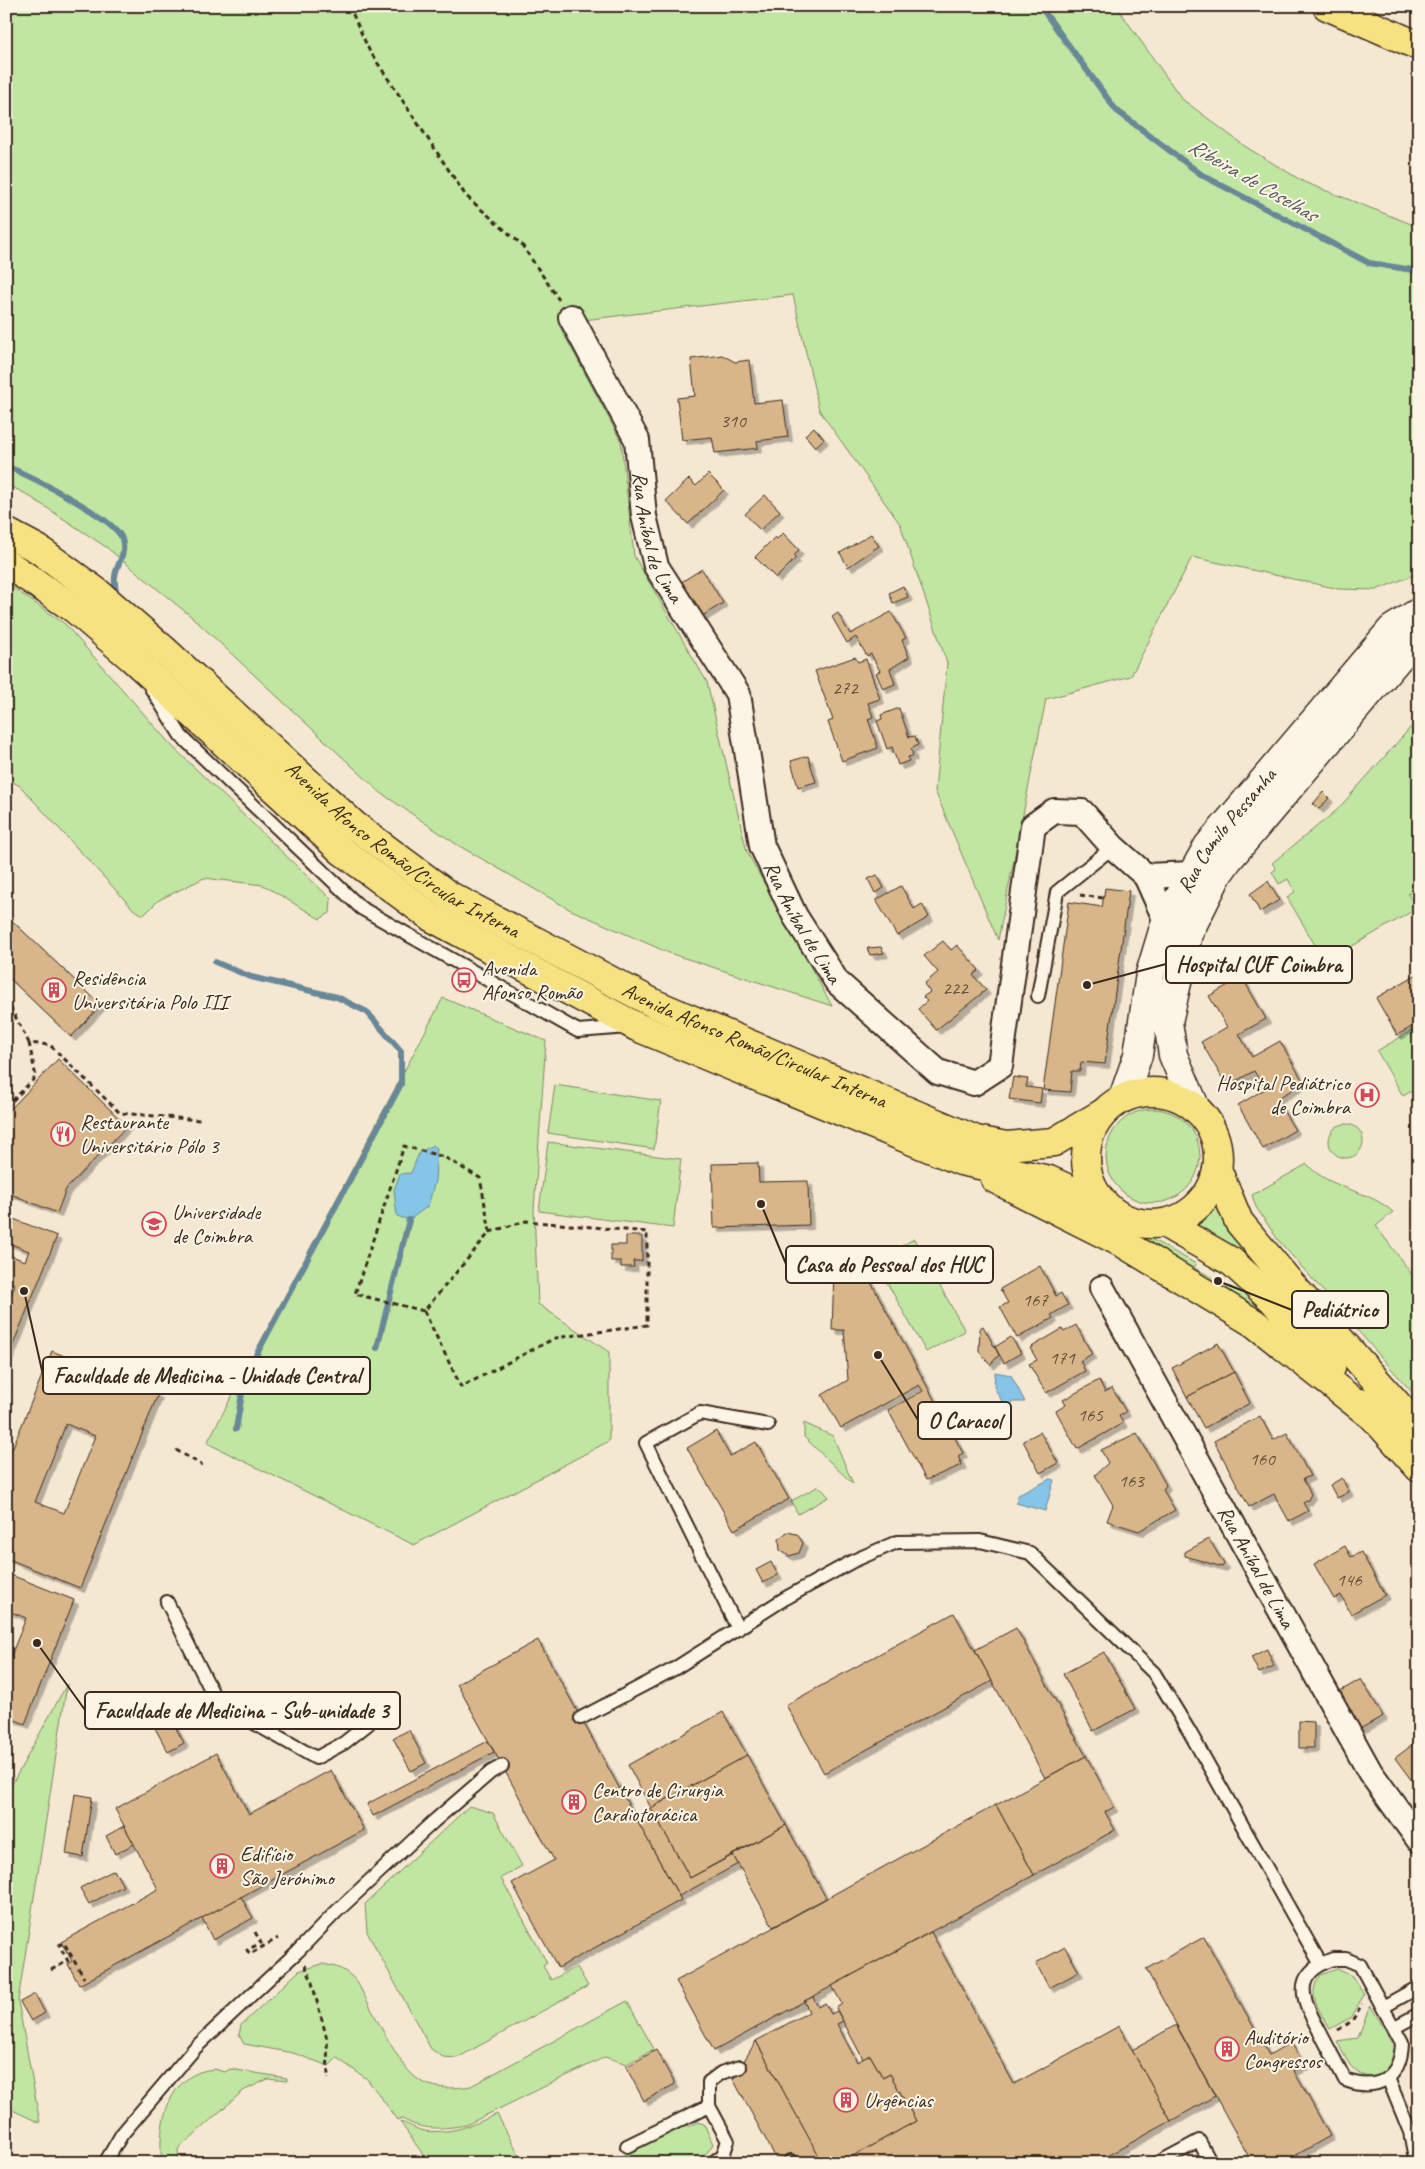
<svg xmlns="http://www.w3.org/2000/svg" width="1425" height="2169" font-family="Caveat,sans-serif">
<style>
.green{fill:#c0e6a1;stroke:#7e8860}
.water{fill:#86c5e7;stroke:#688797}
.lines{fill:none;stroke-linecap:round;stroke-linejoin:round}
.stream{stroke:#688797;stroke-width:6}
.building{fill:#d8b68a;stroke:#3b2a1e;fill-rule:evenodd;filter:url(#shadow)}
.lane-casing{stroke:#3b2a1e;stroke-width:16}
.street-casing{stroke:#3b2a1e;stroke-width:28}
.secondary-casing{stroke:#3b2a1e;stroke-width:31}
.primary-casing{stroke:#3b2a1e;stroke-width:31}
.highway-casing{stroke:#3b2a1e;stroke-width:31}
.path{stroke:#3b2a1e;stroke-width:3;stroke-dasharray:5 4;stroke-linecap:butt}
.lane{stroke:#fcf5e5;stroke-width:12}
.street{stroke:#fcf5e5;stroke-width:24}
.secondary{stroke:#fcf5e5;stroke-width:28}
.primary{stroke:#f7e281;stroke-width:28}
.highway{stroke:#f7e281;stroke-width:28}
.labels{text-anchor:middle;stroke-width:4;stroke-linejoin:round;paint-order:stroke}
.number-label{font-size:19px;fill:#624d39}
.street-label{font-size:21px;fill:#3b2a1e;stroke:#fcf5e5}
.poi-label{font-size:21px;fill:#3b2a1e;stroke:#fcf5e5;text-anchor:start}
.water-label{font-size:22px;font-style:italic;fill:#52585a;stroke:#fcf5e5}
.leader{fill:none;stroke:#3b2a1e;stroke-width:2}
.callout-dot{fill:#3b2a1e;stroke:#fcf5e5;stroke-width:2}
.callout{fill:#fcf5e5;stroke:#3b2a1e;stroke-width:2}
.callout-label{font-size:22px;text-anchor:middle;font-weight:bold;fill:#3b2a1e}
</style>
<defs>
<filter id="shadow"><feDropShadow dx="4.5" dy="4.5" stdDeviation="0" flood-color="#0004"/></filter>
</defs>
<rect width="100%" height="100%" fill="#f5e8d3"/>
<filter id="ink" filterUnits="userSpaceOnUse"><feTurbulence type="fractalNoise" baseFrequency=".02" numOctaves="2"/><feDisplacementMap in="SourceGraphic" scale="10" xChannelSelector="R" yChannelSelector="G"/><feConvolveMatrix kernelMatrix="1 2 1 2 8 2 1 2 1" color-interpolation-filters="sRGB"/></filter>
<g filter="url(#ink)">
<g class="green">
<path d="M6,6H1116L1182,99L1246,147L1304,182L1419,227V573L1376,590L1339,589L1192,557L1131,676L1046,699L998,940L935,791L947,663L900,524L819,410L793,295L558,323L621,441L634,556L707,682L747,852L832,1006L669,953L569,909L456,844L381,793L193,618L106,547L26,494L6,484Z"/>
<path d="M6,583L65,624L171,745L331,899L330,913L320,919L263,885L204,878L159,900L144,915L134,910L20,786L6,778Z"/>
<path d="M1419,718V887L1408,894L1416,909L1325,962L1287,897L1295,892L1288,879L1279,884L1272,872L1276,869L1272,863L1337,810Z"/>
<path d="M443,998L546,1041L534,1209L538,1304L609,1352V1441L414,1545L207,1443Z"/>
<path d="M1419,1026V1087L1403,1096L1377,1051Z"/>
<path d="M555,1085L661,1101L654,1149L548,1133Z"/>
<circle cx="1153" cy="1156" r="47"/>
<circle cx="1346" cy="1141" r="17"/>
<path d="M548,1142L681,1159L673,1228L539,1211Z"/>
<path d="M1307,1164C1328,1189 1368,1189 1393,1212L1376,1226L1419,1284V1400L1278,1240L1256,1207L1252,1195Z"/>
<path d="M1217,1206L1229,1228L1279,1285L1194,1227L1202,1222Z"/>
<path d="M1114,1226L1129,1232L1144,1235L1196,1264L1194,1268L1212,1277L1209,1282L1225,1291L1229,1286L1261,1303L1262,1306L1252,1315Z"/>
<path d="M914,1239L965,1331L926,1352L875,1261Z"/>
<path d="M804,1423L833,1436L853,1484L804,1437Z"/>
<path d="M819,1486L829,1497L798,1514L791,1501Z"/>
<path d="M67,1684L18,2001L40,2123L6,2107V1795Z"/>
<path d="M469,1806L493,1813L522,1866L501,1878L547,1963L543,1966L551,1980L577,1967L588,1986L457,2058L443,2057L431,2049L367,1932L365,1904Z"/>
<path d="M322,1964C337,1966 347,1970 357,1982C370,2005 397,2063 415,2077C430,2090 453,2089 471,2086L627,2001L654,2049L627,2064L605,2057L466,2125C443,2129 421,2131 401,2118L398,2120L367,2079L337,2058L329,2066L293,2053L244,2044L239,2035L241,2025L299,1971Z"/>
<path d="M1337,1969L1352,1976L1364,1995L1350,2018L1330,2029C1320,2011 1305,1994 1321,1975Z"/>
<path d="M1370,2005C1377,2018 1390,2034 1393,2049C1397,2069 1375,2084 1358,2073C1348,2066 1343,2052 1337,2041L1358,2038Z"/>
<path d="M215,2069L225,2072L230,2069L287,2078V2081L268,2079L243,2091L178,2149L179,2163H162C157,2124 168,2072 215,2069Z"/>
<path d="M497,2114L523,2163H422V2153L400,2122C407,2123 416,2130 425,2131C452,2134 474,2125 497,2114Z"/>
<path d="M697,2122L704,2124L713,2144L706,2154L690,2163H609L683,2124L690,2126Z"/>
</g>
<g class="water">
<path d="M433,1145L437,1148L435,1181L428,1206L409,1220L397,1216L394,1190L400,1174L411,1173L419,1153Z"/>
<path d="M995,1372L1011,1375L1025,1402H1011L1009,1414L994,1387Z"/>
<path d="M1050,1479L1054,1480L1045,1511L1016,1503L1018,1495Z"/>
</g>
<g class="lines">
<g class="stream">
<path d="M1040,6L1116,110L1202,175L1369,263L1419,271"/>
<path d="M6,466C28,475 117,519 122,539C128,560 110,566 116,590"/>
<path d="M215,962L251,977L337,997L367,1012L401,1051V1084L245,1376L236,1429"/>
<path d="M377,1348L409,1220"/>
</g>
</g>
<g class="building">
<path d="M722,355L735,362L749,360L754,403L783,400L788,437L757,441L758,448L715,453L712,437L682,440L677,398L695,396L691,359Z"/>
<path d="M814,427L824,439L815,447L805,435Z"/>
<path d="M708,474L724,490L688,524L666,501L689,479L696,486Z"/>
<path d="M765,495L780,511L760,530L745,514Z"/>
<path d="M783,533L799,550L794,556L796,558L776,578L755,557L775,537L777,539Z"/>
<path d="M871,534L879,546L848,567L840,553Z"/>
<path d="M702,569L723,603L696,620L675,586Z"/>
<path d="M903,586L908,597L893,603L889,593Z"/>
<path d="M891,612L906,638L902,640L909,657L890,669L895,684L883,689L876,673L880,671L871,654L867,656L856,637L847,643L832,617L838,613L850,634Z"/>
<path d="M855,657L858,662L866,659L880,699L868,703L873,717L868,719L878,748L842,761L828,722L833,720L815,671Z"/>
<path d="M899,708L909,737L915,736L918,745L911,749L913,756L908,757L909,761L898,765L892,747L887,749L877,721L882,719L881,715Z"/>
<path d="M808,756L816,782L798,787L791,761Z"/>
<path d="M1323,792L1329,798L1319,809L1313,804Z"/>
<path d="M877,875L884,888L875,893L868,879Z"/>
<path d="M1268,881L1279,900L1260,912L1250,894Z"/>
<path d="M901,886L914,909L922,904L929,917L897,936L876,900Z"/>
<path d="M1105,888L1129,891L1105,1064L1081,1062L1080,1071H1072L1070,1092L1043,1090L1069,902L1102,907Z"/>
<path d="M6,915L101,1005L71,1037L6,975Z"/>
<path d="M943,941L951,950L957,945L979,970L973,975L986,990L936,1030L918,1009L927,1001L923,997L930,992L924,984L938,972L924,956Z"/>
<path d="M881,947L884,953L870,955L867,948Z"/>
<path d="M1419,973V1023L1397,1035L1376,998Z"/>
<path d="M1242,977L1266,1019L1239,1034L1252,1057L1280,1041L1304,1083L1276,1099L1295,1130L1263,1149L1238,1105L1265,1089L1254,1071L1227,1086L1201,1042L1227,1027L1209,996Z"/>
<path d="M58,1059L127,1126L66,1189L57,1213L6,1192V1163L12,1149L6,1143V1114Z"/>
<path d="M1013,1077L1028,1079L1026,1087L1042,1089L1040,1103L1009,1099Z"/>
<path d="M758,1163L759,1182L808,1181L809,1225L714,1228L712,1164Z"/>
<path d="M6,1216L57,1236L6,1362V1298L10,1300L15,1284L6,1281V1254L25,1261L29,1251L6,1242Z"/>
<path d="M626,1236H642V1261H633L634,1267H621V1261H611V1245H626Z"/>
<path d="M852,1247L963,1453L958,1456L962,1465L926,1480L888,1410L923,1391L919,1385L841,1428L822,1395L848,1380L844,1330H832L834,1272H840L838,1253Z"/>
<path d="M1040,1266L1056,1296L1061,1293L1068,1305L1051,1315L1053,1318L1017,1338L1000,1307L1008,1303L1000,1289Z"/>
<path d="M1076,1325L1092,1354L1080,1361L1085,1371L1046,1393L1029,1364L1037,1360L1030,1348L1062,1329L1064,1332Z"/>
<path d="M983,1326L999,1355L990,1365L979,1351L980,1328Z"/>
<path d="M1011,1337L1021,1353L1004,1363L995,1347Z"/>
<path d="M1218,1343L1234,1372L1187,1397L1172,1368Z"/>
<path d="M52,1351L158,1394L80,1588L6,1558V1464ZM66,1424L95,1436L64,1513L35,1502Z"/>
<path d="M1234,1372L1250,1403L1204,1428L1187,1397Z"/>
<path d="M1099,1380L1105,1392L1112,1388L1126,1412L1119,1416L1123,1423L1077,1449L1056,1411L1066,1405L1063,1400Z"/>
<path d="M1260,1416L1273,1440L1287,1433L1310,1476L1303,1479L1311,1494L1308,1500L1303,1503L1308,1511L1289,1521L1274,1494L1249,1507L1214,1441Z"/>
<path d="M716,1431L730,1456L756,1442L789,1499L734,1530L687,1448Z"/>
<path d="M1040,1432L1058,1463L1040,1473L1023,1441Z"/>
<path d="M1137,1433L1166,1485L1163,1490L1175,1510L1139,1531L1107,1521L1113,1505L1095,1475L1108,1463L1101,1450Z"/>
<path d="M1342,1478L1349,1492L1337,1498L1330,1485Z"/>
<path d="M787,1532L797,1534L803,1543L799,1553L789,1556L780,1550L779,1539Z"/>
<path d="M1209,1539L1224,1564L1222,1567L1185,1556V1552Z"/>
<path d="M1345,1546L1351,1557L1361,1552L1385,1595L1351,1614L1341,1595L1334,1599L1314,1564Z"/>
<path d="M771,1562L778,1575L763,1583L756,1570Z"/>
<path d="M6,1573L74,1600L25,1724L6,1716V1668L26,1618L6,1610Z"/>
<path d="M954,1613L992,1681L824,1773L786,1705Z"/>
<path d="M1016,1628L1086,1756L1045,1778L975,1650Z"/>
<path d="M538,1640L681,1900L558,1968L512,1883L554,1860L457,1684Z"/>
<path d="M1267,1649L1274,1666L1259,1673L1251,1657Z"/>
<path d="M1104,1652L1135,1709L1093,1731L1063,1674Z"/>
<path d="M1361,1679L1383,1716L1358,1730L1337,1693Z"/>
<path d="M158,1695L184,1743L168,1752L142,1704Z"/>
<path d="M723,1712L747,1755L651,1808L628,1765Z"/>
<path d="M1299,1721L1314,1722V1748H1299Z"/>
<path d="M409,1730L426,1763L411,1771L393,1738Z"/>
<path d="M1419,1740V1782L1415,1785L1395,1758Z"/>
<path d="M488,1741L494,1752L373,1816L367,1804Z"/>
<path d="M216,1753L249,1814L331,1770L364,1830L79,1985L68,1964L72,1961L61,1942L158,1889L115,1809Z"/>
<path d="M747,1755L786,1825L690,1878L651,1808Z"/>
<path d="M1086,1756L1114,1807L1105,1812L1115,1830L1034,1875L996,1805Z"/>
<path d="M75,1794L92,1797L83,1857L66,1854Z"/>
<path d="M996,1805L1034,1875L714,2051L676,1981Z"/>
<path d="M651,1808L690,1878L733,1855L738,1864L679,1896L635,1817Z"/>
<path d="M786,1825L826,1898L773,1927L733,1855Z"/>
<path d="M124,1826L134,1844L115,1854L106,1836Z"/>
<path d="M114,1870L123,1886L89,1904L80,1888Z"/>
<path d="M241,1897L253,1918L213,1940L202,1918Z"/>
<path d="M931,1932L1014,2084L1119,2026L1171,2121L1094,2163H840L916,2121L890,2074L883,2078L870,2055L863,2059L836,2008L842,2004L832,1986Z"/>
<path d="M1204,1937L1269,2055L1291,2042L1304,2065L1294,2071L1330,2136L1282,2163H1252L1146,1969Z"/>
<path d="M1065,1947L1079,1972L1049,1988L1036,1963Z"/>
<path d="M35,1994L45,2013L31,2021L20,2002Z"/>
<path d="M813,1997L818,2007L825,2003L831,2014L837,2011L843,2021L837,2024L857,2062L870,2055L883,2078L890,2074L916,2121L840,2163H822L756,2041L809,2012L804,2001Z"/>
<path d="M1176,2025L1215,2096L1171,2121L1132,2050Z"/>
<path d="M756,2041L822,2162L777,2160L733,2079Z"/>
<path d="M656,2050L675,2084L644,2101L626,2067Z"/>
</g>
<g class="lines">
<g class="lane-casing">
<g id="lane">
<path d="M151,688L181,736L361,908L578,1031L628,1027"/>
<path d="M1038,996L1057,892L1113,847"/>
<path d="M167,1602L217,1702L316,1758L344,1743L368,1724"/>
<path d="M738,1629L646,1443L700,1413L768,1425"/>
<path d="M581,1718L674,1669L784,1599L853,1561L897,1542L980,1541L1030,1553L1154,1673L1189,1731L1320,1963"/>
<path d="M1333,1959H1346L1360,1965L1402,2043C1401,2079 1377,2092 1345,2080C1337,2064 1328,2048 1320,2032C1303,2001 1289,1975 1333,1959Z"/>
<path d="M1383,2007L1417,1988"/>
<path d="M1395,2027L1419,2014"/>
<path d="M1388,2078L1410,2132L1416,2163"/>
<path d="M627,2146L709,2106"/>
<path d="M105,2163L122,2134L195,2048L298,1951L336,1912L433,1822L491,1772L502,1766"/>
<path d="M712,2163L723,2155L728,2141L709,2106V2082L721,2073L740,2067"/>
<path d="M789,2163L791,2161"/>
<path d="M1158,2163L1199,2141L1211,2163"/>
</g>
</g>
<g class="street-casing">
<g id="street">
<path id="s1" d="M571,317L637,440L644,516L656,566L738,694L762,846L795,916L837,982L938,1072L974,1083L1000,1066L1033,826L1054,811L1082,812L1113,847L1146,876"/>
<path d="M1146,876L1166,921"/>
<path d="M1146,876L1191,874"/>
<path id="s2" d="M1102,1288L1370,1772L1419,1840"/>
</g>
</g>
<g class="secondary-casing">
<g id="secondary">
<path id="s3" d="M1123,1098L1138,1055L1150,974L1166,921L1208,846L1392,629L1419,612"/>
<path d="M1196,1109L1173,1055L1168,1022L1188,934L1218,874L1228,860L1408,647L1419,640"/>
</g>
</g>
<g class="primary-casing">
<g id="primary">
<path id="s4" d="M6,532L38,549L97,592L163,649L354,825L448,895L655,1004L976,1140L1006,1146L1054,1142L1103,1113"/>
<path d="M6,563L76,610L132,658L342,851L431,917L637,1027L961,1161L1049,1180L1106,1206"/>
<circle cx="1152" cy="1158" r="66"/>
<path d="M1217,1169L1239,1222L1290,1283L1419,1429"/>
<path d="M995,1179L1126,1245L1254,1323L1372,1416"/>
<path d="M1164,1223L1232,1262L1273,1300L1331,1368"/>
<path d="M1361,1403L1419,1468"/>
</g>
</g>
<g class="highway-casing">
<path id="highway" d="M1327,6L1419,46"/>
</g>
<g class="path">
<path d="M349,6L369,50L466,196L522,245L559,300"/>
<path d="M1080,895L1103,898"/>
<path d="M6,999L29,1043L50,1045L120,1113L200,1120"/>
<path d="M6,1107L36,1077L29,1043"/>
<path d="M424,1311L461,1387L555,1338L647,1325V1232L526,1221L490,1232L424,1311L355,1294L404,1146L444,1157L480,1178L490,1232"/>
<path d="M6,1382L12,1384L6,1399"/>
<path d="M176,1450L202,1465"/>
<path d="M255,1932L261,1943L247,1950L250,1954L278,1938"/>
<path d="M305,1965L311,1979L327,2039L328,2079"/>
<path d="M51,1970L68,1961L59,1945L64,1943L84,1978"/>
<path d="M1338,2030L1352,2021L1362,2004"/>
</g>
<use href="#lane" class="lane"/>
<use href="#street" class="street"/>
<use href="#secondary" class="secondary"/>
<use href="#primary" class="primary"/>
<use href="#highway" class="highway"/>
</g>
</g>
<defs>
<g id="bus-ring" transform="scale(1.25)"><circle r="9.5" fill="#fcf5e5" stroke="#d1495b" stroke-width="1.5"/><path d="M-5-6H5V4H4V6H2V4H-2V6H-4V4H-5ZM-3.5-4V0h7V-4ZM-3.5 1.2v1.5H-2V1.2ZM2 1.2v1.5H3.5V1.2Z" fill="#d1495b"/></g>
<g id="building-ring" transform="scale(1.25)"><circle r="9.5" fill="#fcf5e5" stroke="#d1495b" stroke-width="1.5"/><path d="M-4-6H4V6H1V3H-1V6H-4ZM-2.5-4.3h1.7v1.8h-1.7ZM.8-4.3h1.7v1.8H.8ZM-2.5-1h1.7V.8h-1.7ZM.8-1h1.7V.8H.8Z" fill="#d1495b"/></g>
<g id="hospital-ring" transform="scale(1.25)"><circle r="9.5" fill="#fcf5e5" stroke="#d1495b" stroke-width="1.5"/><path d="M-5-5h3v3.5h4V-5h3V5h-3V1.5h-4V5h-3Z" fill="#d1495b"/></g>
<g id="restaurant-ring" transform="scale(1.25)"><circle r="9.5" fill="#fcf5e5" stroke="#d1495b" stroke-width="1.5"/><path d="M-5-6h1v4h1v-4h1v4h1v-4h1v5L-1.5 .5V6h-2V.5L-5-1ZM5-6V6H3V1.5H1.5Q1.5-4 5-6Z" fill="#d1495b"/></g>
<g id="university-ring" transform="scale(1.25)"><circle r="9.5" fill="#fcf5e5" stroke="#d1495b" stroke-width="1.5"/><path d="M0-5L7-2L0 1L-7-2ZM-4 1L0 2.5L4 1V4Q0 6-4 4Z" fill="#d1495b"/></g>
</defs>
<g fill-rule="evenodd">
<use href="#bus-ring" x="464" y="980"/>
<use href="#building-ring" x="54" y="990"/>
<use href="#hospital-ring" x="1367" y="1095"/>
<use href="#restaurant-ring" x="63" y="1134"/>
<use href="#university-ring" x="154" y="1224"/>
<use href="#building-ring" x="574" y="1802"/>
<use href="#building-ring" x="222" y="1866"/>
<use href="#building-ring" x="1227" y="2049"/>
<use href="#building-ring" x="846" y="2100"/>
</g>
<g class="labels">
<g class="number-label">
<text x="733" y="427">310</text>
<text x="845" y="694">272</text>
<text x="955" y="994">222</text>
<text x="1035" y="1306">167</text>
<text x="1062" y="1364">171</text>
<text x="1090" y="1421">165</text>
<text x="1262" y="1465">160</text>
<text x="1131" y="1487">163</text>
<text x="1349" y="1586">146</text>
</g>
<g class="street-label">
<text dy="7" stroke="none"><textPath href="#s1" startOffset="240">Rua Aníbal de Lima</textPath></text>
<text dy="7" stroke="none"><textPath href="#s3" startOffset="292">Rua Camilo Pessanha</textPath></text>
<text dy="7" stroke="none"><textPath href="#s4" startOffset="510">Avenida Afonso Romão/Circular Interna</textPath></text>
<text dy="7" stroke="none"><textPath href="#s1" startOffset="660">Rua Aníbal de Lima</textPath></text>
<text dy="7" stroke="none"><textPath href="#s4" startOffset="915">Avenida Afonso Romão/Circular Interna</textPath></text>
<text dy="7" stroke="none"><textPath href="#s2" startOffset="319">Rua Aníbal de Lima</textPath></text>
</g>
<g class="poi-label">
<text x="482" y="975">Avenida<tspan x="482" dy="24">Afonso Romão</tspan></text>
<text x="72" y="985">Residência<tspan x="72" dy="24">Universitária Polo III</tspan></text>
<text x="1350" y="1090" text-anchor="end">Hospital Pediátrico<tspan x="1350" dy="24">de Coimbra</tspan></text>
<text x="80" y="1129">Restaurante<tspan x="80" dy="24">Universitário Pólo 3</tspan></text>
<text x="172" y="1219">Universidade<tspan x="172" dy="24">de Coimbra</tspan></text>
<text x="592" y="1797">Centro de Cirurgia<tspan x="592" dy="24">Cardiotorácica</tspan></text>
<text x="240" y="1861">Edifício<tspan x="240" dy="24">São Jerónimo</tspan></text>
<text x="1244" y="2044">Auditório<tspan x="1244" dy="24">Congressos</tspan></text>
<text x="864" y="2107">Urgências</text>
</g>
<g class="water-label">
<text transform="translate(1253 179) rotate(30)" y="8">Ribeira de Coselhas</text>
</g>
</g>
<path class="leader" d="M1087 985L1166 964M761 1204L786 1264M1218 1281L1292 1310M24 1291L43 1375M878 1355L918 1420M37 1643L85 1710"/>
<g class="callout-dot">
<circle cx="1087" cy="985" r="5"/>
<circle cx="761" cy="1204" r="5"/>
<circle cx="1218" cy="1281" r="5"/>
<circle cx="24" cy="1291" r="5"/>
<circle cx="878" cy="1355" r="5"/>
<circle cx="37" cy="1643" r="5"/>
</g>
<g class="callout">
<rect x="1166" y="946" width="186" height="37" rx="5"/>
<rect x="786" y="1246" width="207" height="37" rx="5"/>
<rect x="1292" y="1291" width="96" height="37" rx="5"/>
<rect x="43" y="1357" width="327" height="37" rx="5"/>
<rect x="918" y="1402" width="93" height="37" rx="5"/>
<rect x="85" y="1692" width="315" height="37" rx="5"/>
</g>
<g class="callout-label">
<text x="1259" y="972">Hospital CUF Coimbra</text>
<text x="889" y="1272">Casa do Pessoal dos HUC</text>
<text x="1340" y="1317">Pediátrico</text>
<text x="207" y="1383">Faculdade de Medicina - Unidade Central</text>
<text x="965" y="1428">O Caracol</text>
<text x="242" y="1718">Faculdade de Medicina - Sub-unidade 3</text>
</g>
<rect width="1425" height="2169" fill="none" stroke="#fcf5e5" stroke-width="25"/>
<rect x="12" y="12" width="1400" height="2144" fill="none" stroke="#3b2a1e" stroke-width="2" filter="url(#ink)"/>
</svg>
